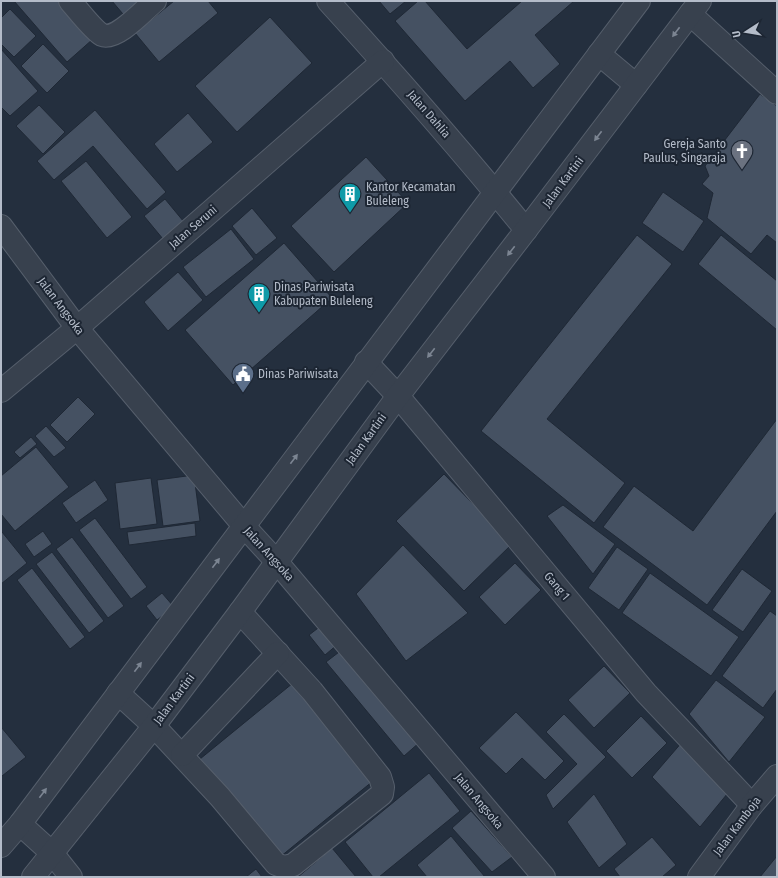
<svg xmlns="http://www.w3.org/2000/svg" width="778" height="878" font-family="'Fira Sans Condensed',sans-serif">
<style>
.building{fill:#455162;stroke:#1f2835}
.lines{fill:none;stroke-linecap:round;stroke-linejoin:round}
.minor-casing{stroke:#565f6c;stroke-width:24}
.minor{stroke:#38414e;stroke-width:22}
.oneway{fill:#7c8592}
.labels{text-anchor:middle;stroke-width:4;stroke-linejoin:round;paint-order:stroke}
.street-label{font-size:12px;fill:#b4bcc9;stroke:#1d2633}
.poi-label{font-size:12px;fill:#b4bcc9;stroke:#1d2633;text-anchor:start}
</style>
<rect width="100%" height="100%" fill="#242f3e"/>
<g class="building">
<path d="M14,1H60L93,39L67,62Z"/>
<path d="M112,1H150L128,20Z"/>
<path d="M174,1H208L218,13L159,62L135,33Z"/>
<path d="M379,1H406L390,14Z"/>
<path d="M418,1H425L467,49L522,1H574L535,35L560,64L533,88L510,61L465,101L395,21Z"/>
<path d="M10,9L36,36L14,57L1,44V18Z"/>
<path d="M270,17L312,63L237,132L195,86Z"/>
<path d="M43,44L69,71L47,93L21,66Z"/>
<path d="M1,49L38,91L10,116L1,107Z"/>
<path d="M760,94L777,106V243L767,235L751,254L707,218L713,193L702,184L709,176L705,166Z"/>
<path d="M39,105L65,132L43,154L16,126Z"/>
<path d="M95,110L166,192L147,209L93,146L54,180L37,161Z"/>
<path d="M188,113L213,142L177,172L154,144Z"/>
<path d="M366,157L408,203L334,272L291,226Z"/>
<path d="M86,161L132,217L107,238L61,181Z"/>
<path d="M663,192L704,221L683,252L642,223Z"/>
<path d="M165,199L184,222L163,239L144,216Z"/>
<path d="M252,208L277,238L256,255L232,226Z"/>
<path d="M231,229L254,259L206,297L183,267Z"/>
<path d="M637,235L672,264L547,419L625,483L594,523L481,431Z"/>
<path d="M721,235L777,281V330L698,264Z"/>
<path d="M284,243L332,298L233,385L185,330Z"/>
<path d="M178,272L203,300L168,331L144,302Z"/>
<path d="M78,397L95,414L67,442L50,425Z"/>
<path d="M777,419V511L707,605L603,527L634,486L693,531Z"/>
<path d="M46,426L66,448L54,457L35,436Z"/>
<path d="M31,437L37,444L20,458L14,452Z"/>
<path d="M36,447L69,487L15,531L1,514V476Z"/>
<path d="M444,474L512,544L464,591L396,521Z"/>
<path d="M194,475L200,521L163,526L157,480Z"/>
<path d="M151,478L157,524L120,529L115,483Z"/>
<path d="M95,480L108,500L76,523L62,503Z"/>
<path d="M563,505L615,544L593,574L547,516Z"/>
<path d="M95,518L147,587L131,599L79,530Z"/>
<path d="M195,523L196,536L129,545L127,532Z"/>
<path d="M43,531L52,544L34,557L25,544Z"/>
<path d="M2,532L27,563L1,584V533Z"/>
<path d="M72,537L124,606L108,618L56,549Z"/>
<path d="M403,545L468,613L406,661L356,594Z"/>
<path d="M617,547L648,569L619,610L588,588Z"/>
<path d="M52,552L104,621L89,633L36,564Z"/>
<path d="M515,563L541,590L505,625L479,597Z"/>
<path d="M32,568L85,637L70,649L17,580Z"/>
<path d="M742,569L772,591L743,632L712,610Z"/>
<path d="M650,573L739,637L711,676L622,613Z"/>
<path d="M162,593L174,607L157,620L146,606Z"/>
<path d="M770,611L777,616V689L763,708L722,676Z"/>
<path d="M322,625L338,644L325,655L309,635Z"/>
<path d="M343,649L420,742L404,756L326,662Z"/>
<path d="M604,666L630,693L594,728L568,700Z"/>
<path d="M716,680L765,717L729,762L689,714Z"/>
<path d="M293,683L373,781L280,857L200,759Z"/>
<path d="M516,712L564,761L545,780L522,758L506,774L479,748Z"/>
<path d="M564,714L606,757L553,809L546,795L577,764L546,732Z"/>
<path d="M641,716L667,743L632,778L606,751Z"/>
<path d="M1,727L26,757L2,776L1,775Z"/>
<path d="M683,741L732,788L700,827L652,777Z"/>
<path d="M429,773L460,811L379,877H373L345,842Z"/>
<path d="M594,794L627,844L599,868L567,822Z"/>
<path d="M471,811L512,857L492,872L452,828Z"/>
<path d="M451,836L485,877H427L417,865Z"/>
<path d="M652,837L676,865L662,877H620L614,869Z"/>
<path d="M332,848L356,877H298Z"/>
<path d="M777,856V877H760Z"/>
<path d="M256,869L262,877H246Z"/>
</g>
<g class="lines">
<g class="minor-casing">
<g id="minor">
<path d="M70,1C77,9 94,31 102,35C116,41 144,10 155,1"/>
<path d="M328,1C396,76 463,152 526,230"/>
<path d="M690,14L777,93"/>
<path d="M599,54L636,85"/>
<path d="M1,226L77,328L244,526L276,561L544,877"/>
<path d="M366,362L398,396L646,693L752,805"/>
<path d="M1,391L77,328L383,61"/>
<path d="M118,693L154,726L220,797L276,864L284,867L293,865L382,794L383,787L380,777L312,691L240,612"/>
<path d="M182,755L278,653"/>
<path d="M20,824L52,853L71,877"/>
<path d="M1,846L20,824L639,1"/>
<path d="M33,877L154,726L240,612L398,396L526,230L700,1"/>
<path d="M699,877L752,805L777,776"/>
</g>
</g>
<use href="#minor" class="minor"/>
</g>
<defs><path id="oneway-solid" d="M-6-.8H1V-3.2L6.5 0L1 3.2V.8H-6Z"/></defs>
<g class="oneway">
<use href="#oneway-solid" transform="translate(676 32) rotate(127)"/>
<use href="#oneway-solid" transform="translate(598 136) rotate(127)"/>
<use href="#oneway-solid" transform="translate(511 251) rotate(128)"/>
<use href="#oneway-solid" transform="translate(431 353) rotate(128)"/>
<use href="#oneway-solid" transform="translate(294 459) rotate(-53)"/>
<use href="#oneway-solid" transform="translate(216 563) rotate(-53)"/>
<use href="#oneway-solid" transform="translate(138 667) rotate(-53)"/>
<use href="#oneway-solid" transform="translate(43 793) rotate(-53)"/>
</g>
<defs>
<g id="church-pin" transform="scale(1.15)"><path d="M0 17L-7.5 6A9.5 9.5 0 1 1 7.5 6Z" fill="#6b7280" stroke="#1d2633"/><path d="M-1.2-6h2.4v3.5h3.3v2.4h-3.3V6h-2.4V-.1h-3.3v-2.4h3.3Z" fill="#fff"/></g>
<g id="building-pin" transform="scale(1.15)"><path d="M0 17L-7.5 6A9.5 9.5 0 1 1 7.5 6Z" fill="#0f9aa8" stroke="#1d2633"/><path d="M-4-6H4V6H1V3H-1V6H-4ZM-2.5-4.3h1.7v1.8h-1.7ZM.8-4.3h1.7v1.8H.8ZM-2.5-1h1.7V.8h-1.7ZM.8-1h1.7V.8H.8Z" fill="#fff"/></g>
<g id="civic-pin" transform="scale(1.15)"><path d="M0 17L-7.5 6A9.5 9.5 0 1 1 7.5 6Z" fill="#5c6f8a" stroke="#1d2633"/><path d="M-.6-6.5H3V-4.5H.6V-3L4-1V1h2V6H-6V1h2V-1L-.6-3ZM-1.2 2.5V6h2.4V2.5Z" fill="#fff"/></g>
</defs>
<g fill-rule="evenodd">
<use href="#church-pin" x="742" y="151"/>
<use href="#building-pin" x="350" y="194"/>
<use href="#building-pin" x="259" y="294"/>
<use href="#civic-pin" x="243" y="374"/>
</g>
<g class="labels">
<g class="street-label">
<text transform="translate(429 114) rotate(49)" y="4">Jalan Dahlia</text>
<text transform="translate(563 182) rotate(-53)" y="4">Jalan Kartini</text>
<text transform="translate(193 227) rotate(-41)" y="4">Jalan Seruni</text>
<text transform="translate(61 306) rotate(53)" y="4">Jalan Angsoka</text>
<text transform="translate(366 439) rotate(-54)" y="4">Jalan Kartini</text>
<text transform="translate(269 554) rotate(48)" y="4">Jalan Angsoka</text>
<text transform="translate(557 586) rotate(50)" y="4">Gang 1</text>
<text transform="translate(174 699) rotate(-53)" y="4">Jalan Kartini</text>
<text transform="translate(479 801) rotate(50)" y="4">Jalan Angsoka</text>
<text transform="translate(737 826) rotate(-53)" y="4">Jalan Kamboja</text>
</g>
<g class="poi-label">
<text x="726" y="148" text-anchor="end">Gereja Santo<tspan x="726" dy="14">Paulus, Singaraja</tspan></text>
<text x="366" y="191">Kantor Kecamatan<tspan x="366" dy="14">Buleleng</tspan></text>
<text x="274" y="291">Dinas Pariwisata<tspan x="274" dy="14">Kabupaten Buleleng</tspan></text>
<text x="258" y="378">Dinas Pariwisata</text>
</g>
</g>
<rect width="778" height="878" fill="none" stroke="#b4bcc9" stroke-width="4"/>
<g transform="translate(746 32) rotate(258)" stroke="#1d2633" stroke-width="3" paint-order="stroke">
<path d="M0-3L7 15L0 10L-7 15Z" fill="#b4bcc9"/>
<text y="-6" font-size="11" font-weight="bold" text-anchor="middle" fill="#b4bcc9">U</text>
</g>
</svg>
